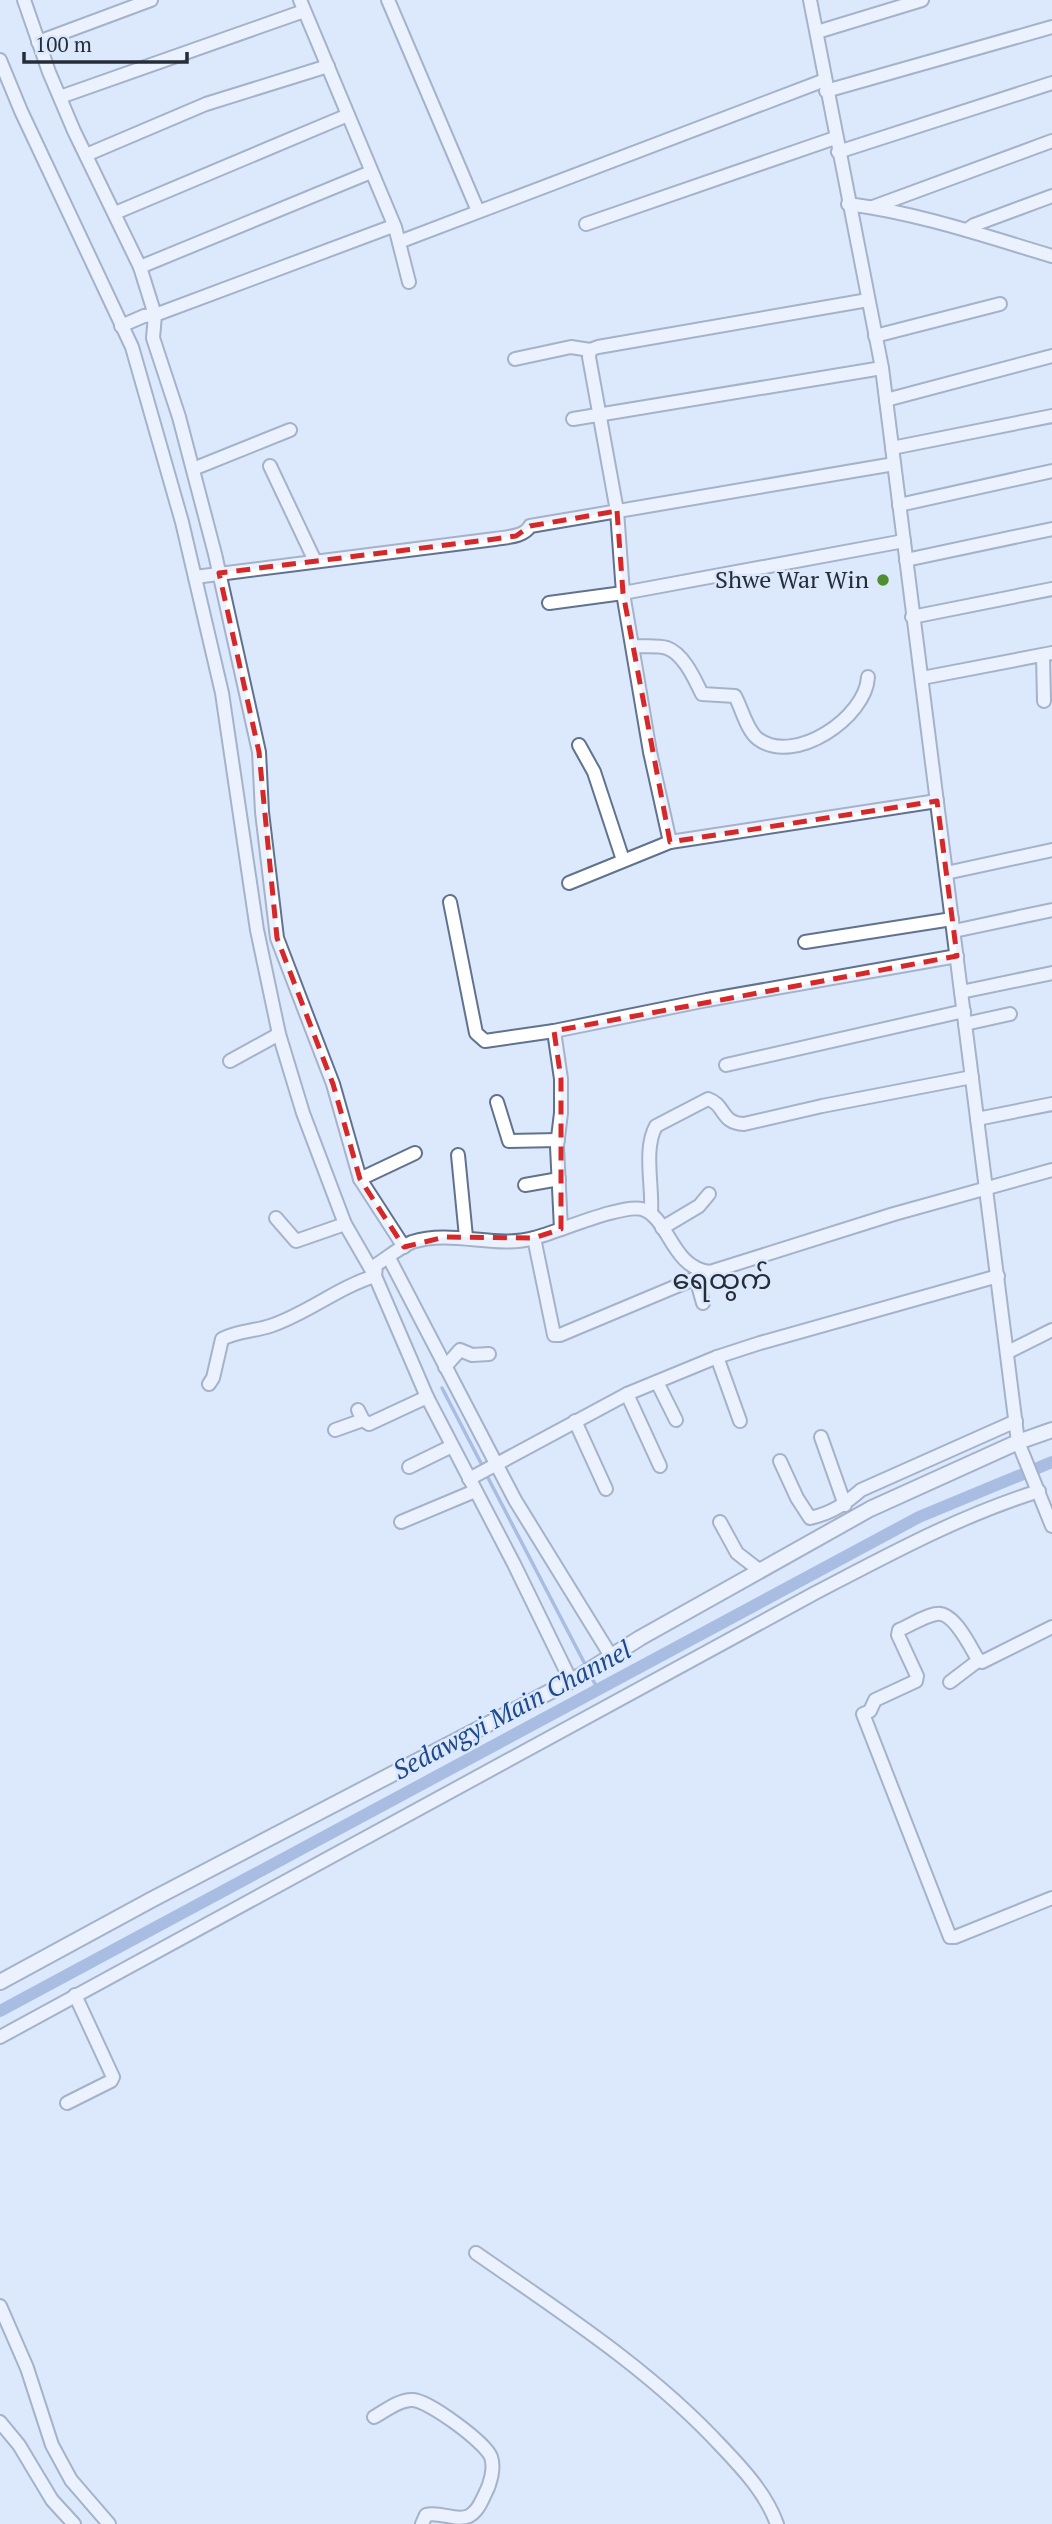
<svg xmlns="http://www.w3.org/2000/svg" width="1052" height="2524" font-family="'PT Serif','Noto Sans Myanmar',serif">
<style>
.lines{fill:none;stroke-linecap:round;stroke-linejoin:round}
.stream{stroke:#688ac0;stroke-width:3.5}
.canal{stroke:#688ac0;stroke-width:12}
.minor-casing{stroke:#60728e;stroke-width:16}
.tertiary-casing{stroke:#60728e;stroke-width:18}
.minor{stroke:#fff;stroke-width:12}
.tertiary{stroke:#fff;stroke-width:14}
.marked{fill:none;stroke:#d62828;stroke-width:5;stroke-dasharray:14 9;stroke-linejoin:round}
.poi-dot{fill:#4f8f30;stroke:#dce8fc;stroke-width:2.5}
.labels{text-anchor:middle;stroke-width:5;stroke-linejoin:round;paint-order:stroke}
.poi-label{font-size:24px;fill:#252d39;stroke:#dce8fc;text-anchor:end}
.water-label{font-size:26px;font-style:italic;fill:#1e498b;stroke:#dce8fc}
.quarter-label{font-size:28px;fill:#252d39;stroke:#dce8fc}
</style>
<rect width="100%" height="100%" fill="#dce8fc"/>
<g class="lines">
<g class="stream">
<path d="M442,1388L483,1467"/>
<path d="M486,1474L586,1666"/>
<path d="M591,1676L598,1690"/>
</g>
<path class="canal" d="M0,2011L919,1517L1052,1462"/>
<g class="minor-casing">
<g id="minor">
<path d="M24,0L49,72L74,131L140,267L155,315L144,316L121,326"/>
<path d="M300,0L395,227L409,282"/>
<path d="M388,0L478,211"/>
<path d="M810,0L882,368L1018,1442L1052,1526"/>
<path d="M817,32L922,0"/>
<path d="M38,42L151,0"/>
<path d="M0,60L21,111L132,347L182,522L222,693L257,930L279,1034L303,1113L345,1224L375,1276L427,1397L514,1564L571,1681"/>
<path d="M826,91L1052,27"/>
<path d="M60,97L304,11"/>
<path d="M838,152L1052,83"/>
<path d="M86,155L206,104L328,66"/>
<path d="M848,204C918,213 985,236 1052,256"/>
<path d="M873,207L1052,141"/>
<path d="M115,213L348,115"/>
<path d="M586,224L835,138"/>
<path d="M393,226L155,315L153,338L179,417L215,554L259,752L262,812L277,938L333,1084L360,1179L404,1247"/>
<path d="M967,230L974,225L1052,196"/>
<path d="M399,242L825,80"/>
<path d="M140,267L371,172"/>
<path d="M868,300L598,347L590,350L589,357L617,511L623,593L650,752L670,842L937,801"/>
<path d="M875,336L1000,304"/>
<path d="M515,359L571,347L590,350"/>
<path d="M886,400L1052,356"/>
<path d="M573,419L882,368"/>
<path d="M892,448L1052,416"/>
<path d="M270,466L315,561"/>
<path d="M193,469L290,430"/>
<path d="M899,505L1052,471"/>
<path d="M906,560L1052,529"/>
<path d="M195,577L495,539C507,537 524,537 530,526L894,464"/>
<path d="M549,603L623,593L904,541"/>
<path d="M912,617L1052,589"/>
<path d="M633,646C643,647 657,645 667,648C684,654 695,680 702,694L735,696C742,709 747,731 758,739C795,766 866,717 868,677"/>
<path d="M1043,655L1044,701"/>
<path d="M922,678L1052,653"/>
<path d="M579,745L594,772L623,860"/>
<path d="M946,873L1052,850"/>
<path d="M569,883L670,842"/>
<path d="M450,902L476,1033L485,1041L554,1031L707,1000L957,956"/>
<path d="M954,931L1052,910"/>
<path d="M805,942L952,919"/>
<path d="M961,992L1052,973"/>
<path d="M965,1024L1010,1014"/>
<path d="M554,1031L561,1079V1113L557,1146L561,1229"/>
<path d="M230,1061L279,1034"/>
<path d="M726,1065L964,1011"/>
<path d="M497,1102L509,1141L558,1140"/>
<path d="M977,1119L1052,1104"/>
<path d="M458,1155L466,1237"/>
<path d="M360,1179L415,1153"/>
<path d="M525,1185L559,1179"/>
<path d="M651,1213C653,1186 643,1149 656,1126L708,1099C726,1105 720,1123 744,1124L822,1106L972,1077"/>
<path d="M276,1218L296,1241L345,1224"/>
<path d="M662,1228L699,1206L709,1194"/>
<path d="M534,1238L554,1335H560L696,1278L700,1271"/>
<path d="M389,1258L515,1500L611,1656"/>
<path d="M696,1278L703,1303"/>
<path d="M1008,1352L1052,1330"/>
<path d="M717,1357L740,1421"/>
<path d="M445,1367L460,1350L472,1355L489,1354"/>
<path d="M657,1382L676,1420"/>
<path d="M209,1384L213,1378L222,1339C237,1331 255,1331 270,1326C307,1314 338,1287 375,1276L376,1265C387,1258 400,1247 412,1242C452,1229 496,1249 534,1238C558,1232 621,1204 642,1209C669,1217 671,1268 710,1272L894,1214L1052,1170"/>
<path d="M627,1394L660,1466"/>
<path d="M358,1410L363,1420L369,1424L427,1397"/>
<path d="M575,1421L606,1489"/>
<path d="M335,1430L363,1420"/>
<path d="M821,1437L845,1505"/>
<path d="M780,1461L797,1498L810,1518C832,1513 845,1504 861,1490L1016,1421"/>
<path d="M409,1467L452,1446"/>
<path d="M469,1479L627,1394L717,1357L760,1343L998,1276"/>
<path d="M401,1522L475,1491"/>
<path d="M720,1522L737,1553L759,1570"/>
<path d="M1052,1627L982,1662L977,1658C970,1646 953,1610 936,1614C924,1616 911,1625 899,1630L898,1635L917,1676L916,1681L875,1700L870,1711L863,1714L950,1937H955L1052,1898"/>
<path d="M950,1682L979,1660"/>
<path d="M0,2037L815,1593C888,1555 959,1516 1039,1491"/>
<path d="M67,2103L111,2081L113,2077L75,1995"/>
<path d="M476,2253C562,2313 651,2370 722,2447C744,2470 766,2494 777,2524"/>
<path d="M0,2306L27,2368L52,2445L71,2480L109,2524"/>
<path d="M374,2417C385,2411 400,2399 413,2400C429,2401 485,2442 491,2457C495,2468 490,2485 485,2494C481,2502 478,2511 469,2516C456,2522 440,2511 426,2515L422,2524"/>
<path d="M0,2422L19,2445L52,2500L74,2524"/>
</g>
</g>
<g class="tertiary-casing">
<path id="tertiary" d="M0,1982L151,1900L580,1676L640,1638L870,1509L1018,1442L1052,1430"/>
</g>
<use href="#minor" class="minor"/>
<use href="#tertiary" class="tertiary"/>
</g>
<path d="M0 0H1052V2524H0ZM617,511L623,593L670,842L937,801L957,956L554,1031L561,1079V1229L534,1238L445,1237L404,1247L360,1179L333,1084L277,938L259,752L219,573L495,539L516,536L530,526Z" fill="#dce8fc" fill-opacity=".55" fill-rule="evenodd"/>
<path class="marked" d="M617,511L623,593L670,842L937,801L957,956L554,1031L561,1079V1229L534,1238L445,1237L404,1247L360,1179L333,1084L277,938L259,752L219,573L495,539L516,536L530,526Z"/>
<circle class="poi-dot" cx="883" cy="580" r="7"/>
<g class="labels">
<g class="poi-label">
<text x="869" y="588">Shwe War Win</text>
</g>
<g class="water-label">
<text transform="translate(512 1710) rotate(-28)" y="9">Sedawgyi Main Channel</text>
</g>
<g class="quarter-label">
<text x="722" y="1289">ရေထွက်</text>
</g>
</g>
<path d="M24 52v10h163v-10" fill="none" stroke="#252d39" stroke-width="3.5"/>
<text x="35" y="52" font-size="21" fill="#252d39" stroke="#dce8fc" stroke-width="5" paint-order="stroke">100 m</text>
</svg>
